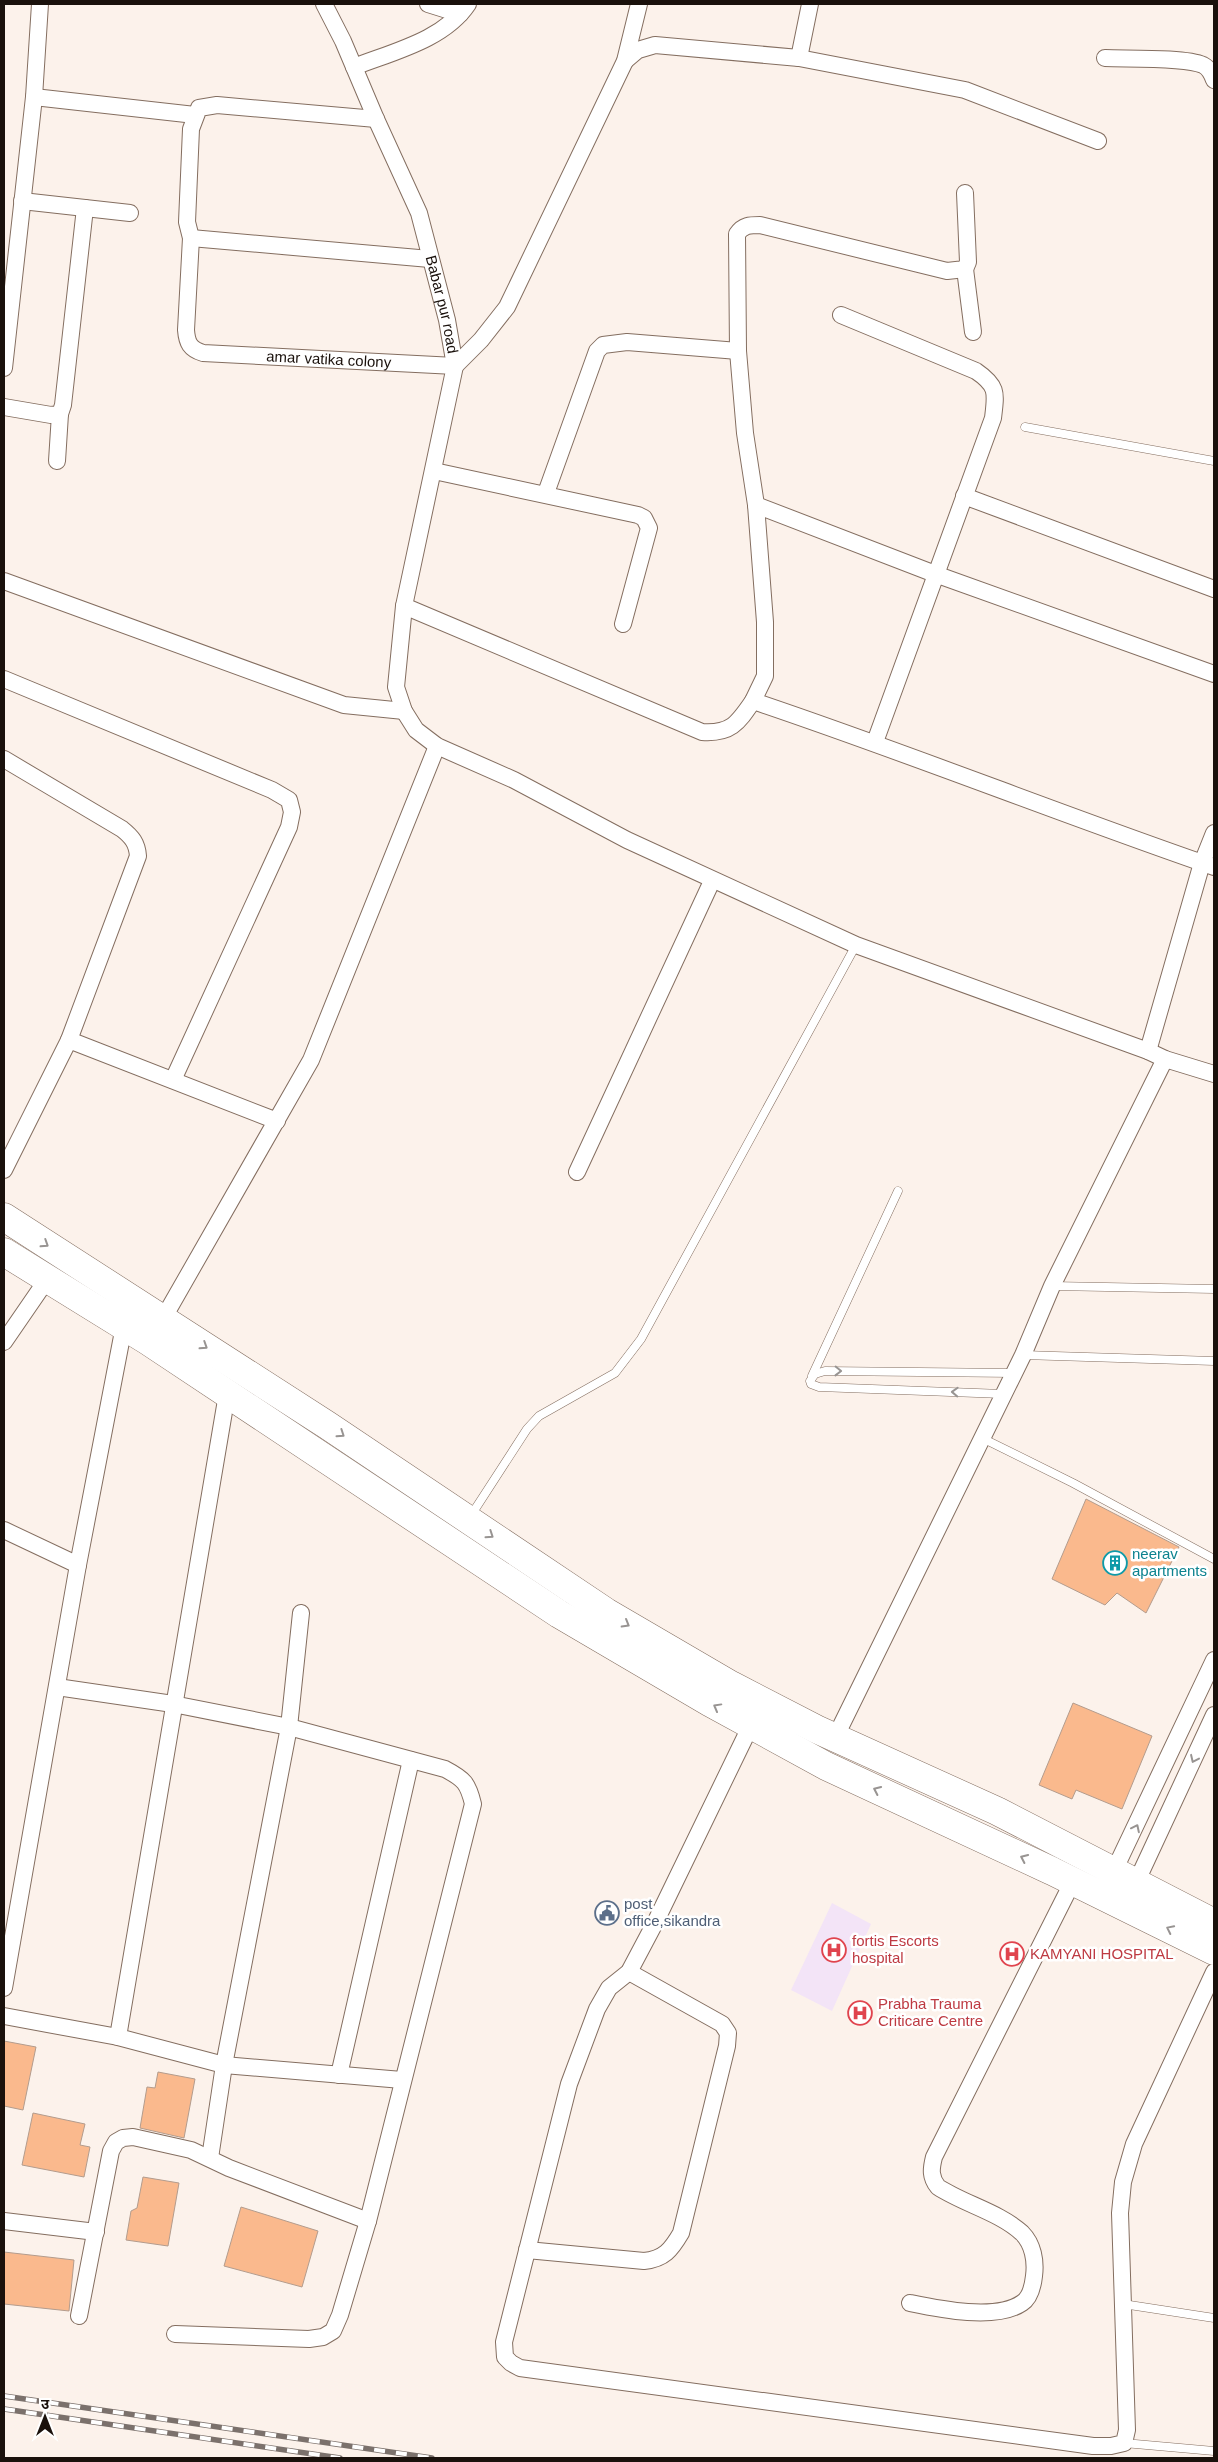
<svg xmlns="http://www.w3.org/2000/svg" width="1218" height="2462" font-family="Arial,'Noto Sans Devanagari',sans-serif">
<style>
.medical{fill:#f3e4f7}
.building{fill:#fab98d;stroke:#b39c8d}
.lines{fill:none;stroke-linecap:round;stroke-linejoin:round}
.service-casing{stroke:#846e60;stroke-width:9}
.minor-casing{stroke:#846e60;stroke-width:18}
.trunk-casing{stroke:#846e60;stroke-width:29}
.service{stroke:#fff;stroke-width:8}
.minor{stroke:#fff;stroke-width:16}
.trunk{stroke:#fff;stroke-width:28}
.rail-casing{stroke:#7b716c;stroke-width:5.5}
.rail{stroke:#fff;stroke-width:4;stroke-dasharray:11;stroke-linecap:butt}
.oneway{stroke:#989492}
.labels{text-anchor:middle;stroke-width:5;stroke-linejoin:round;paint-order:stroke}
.street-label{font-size:15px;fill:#1a110c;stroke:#fff}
.culture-label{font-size:15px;fill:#0d838f;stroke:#fff;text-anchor:start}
.service-label{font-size:15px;fill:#4e5e75;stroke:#fff;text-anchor:start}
.health-label{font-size:15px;fill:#be3a42;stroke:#fff;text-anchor:start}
</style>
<rect width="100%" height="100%" fill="#fcf2eb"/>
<path class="medical" d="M832,1903L871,1924L832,2011L791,1990Z"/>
<g class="building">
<path d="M1086,1499L1179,1547L1146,1613L1117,1593L1105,1605L1052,1579Z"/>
<path d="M1073,1703L1152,1736L1122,1809L1076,1790L1072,1799L1039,1785Z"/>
<path d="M4,2041L36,2047L23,2110L4,2106Z"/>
<path d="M158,2072L195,2079L184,2138L140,2128L147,2087L155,2088Z"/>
<path d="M33,2113L85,2124L80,2145L90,2147L84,2177L22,2165Z"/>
<path d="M143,2177L179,2183L168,2246L126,2240L131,2211L137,2208Z"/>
<path d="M241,2207L318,2231L302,2287L224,2266Z"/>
<path d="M4,2252L74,2260L69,2311L4,2304Z"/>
</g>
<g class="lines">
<g class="service-casing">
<g id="service">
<path d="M1025,427L1214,461"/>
<path d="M1052,1286L1214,1289"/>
<path d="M1023,1355L1214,1361"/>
<path d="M812,1376L898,1191"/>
<path d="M1003,1394L819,1387L811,1384L810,1381L815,1374L825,1371L1014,1373"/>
<path d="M982,1438L1073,1483L1214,1559"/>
<path d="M470,1517L527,1429L539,1416L615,1373L641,1339L856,945"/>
<path d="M1123,2304L1214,2318"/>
<path d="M1124,2443L1214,2451"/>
</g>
</g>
<g class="minor-casing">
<g id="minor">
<path id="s1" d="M324,4L343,41L376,119L419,213L447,320L455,366L404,606L396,687L404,711L416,730L437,746L514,780L627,840L856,945L1148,1051L1165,1059L1214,1074"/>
<path d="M428,4L460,14"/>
<path d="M799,58L810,4"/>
<path d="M1105,58C1127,59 1185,57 1203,65C1209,68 1212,74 1214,80"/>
<path d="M625,61L638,50L655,45L799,58L965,90L1098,141"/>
<path d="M354,67C392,52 444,40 468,4"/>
<path d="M34,97L195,115"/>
<path id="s2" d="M376,119L217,105L199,108L191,129L187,222L191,238L186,330C187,343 190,349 203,353L455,366L481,340L507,307L625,61L639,4"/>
<path d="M22,201L130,213"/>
<path d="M191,238L430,259"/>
<path d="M965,269L973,332"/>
<path d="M841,315L976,371C998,386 996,393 993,418L875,742"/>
<path d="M4,368L34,97L40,4"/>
<path d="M4,407L51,415L60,414L63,405L85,208"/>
<path d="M57,461L60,414"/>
<path d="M434,471L638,515L644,518L649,528L623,624"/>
<path d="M546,493L597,351L603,345L627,342L738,351"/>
<path d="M964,496L1214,589"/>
<path d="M756,505L935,574L1214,674"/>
<path d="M4,581L344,705L404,711"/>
<path d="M404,606L702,732C731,734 738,723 753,701C908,753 1060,814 1214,867"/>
<path d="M4,679L272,790L289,800L292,812L289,827L173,1080"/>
<path d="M753,701L765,676V622L756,505L745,433L738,351L737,234C743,225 750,225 760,225L947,271L965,269L968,262L965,193"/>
<path d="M4,759L122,829C132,837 137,843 138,856L69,1040"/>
<path d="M1148,1051L1202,863L1214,833"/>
<path d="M4,1170L69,1040L277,1121"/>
<path d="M577,1172L712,881"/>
<path d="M163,1319L311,1060L437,746"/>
<path d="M4,1342L48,1278"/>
<path d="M4,1530L78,1565"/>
<path d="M57,1687L173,1704L289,1727L445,1769C464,1779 468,1783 473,1804L368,2221L340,2315L333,2331L323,2337L309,2339L175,2334"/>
<path d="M751,1725L656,1921L629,1972L609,1988L597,2009L569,2084L504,2342L505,2357L511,2363L520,2368L1093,2446H1111L1124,2443L1127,2430L1120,2213L1123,2182L1134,2144L1214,1972"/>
<path d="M835,1738L1023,1355L1052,1286L1165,1059"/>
<path d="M1114,1871L1214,1660"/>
<path d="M1136,1883L1214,1715"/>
<path d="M4,1988L78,1565L124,1326"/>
<path d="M4,2016L118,2037L224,2065L402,2080"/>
<path d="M118,2037L227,1394"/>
<path d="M339,2075L411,1760"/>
<path d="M210,2158L224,2065L289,1727L301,1613"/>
<path d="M4,2221L96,2232"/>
<path d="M527,2250L644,2261C664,2259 671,2250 681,2233L727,2046L728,2033L722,2024L629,1972"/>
<path d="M910,2303C939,2309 996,2321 1022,2303C1030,2298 1033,2285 1034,2276C1036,2261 1033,2244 1022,2233C999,2212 964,2204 938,2187C930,2177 931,2169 934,2157L1073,1881"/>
<path d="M79,2316L111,2151L116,2142L123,2138L133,2137L191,2150L229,2168L368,2221"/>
</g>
</g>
<g class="trunk-casing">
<g id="trunk">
<path d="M4,1217L327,1425L606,1612L731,1685L816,1729L997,1811L1214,1923"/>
<path d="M4,1252L148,1341L559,1614L709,1702L826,1766L1052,1871L1214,1951"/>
</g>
</g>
<use href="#service" class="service"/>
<use href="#minor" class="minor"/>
<use href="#trunk" class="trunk"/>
<g class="rail-casing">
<g id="rail">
<path d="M4,2396L432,2458"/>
<path d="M4,2409L340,2458"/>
</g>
</g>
<use href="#rail" class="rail"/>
</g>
<defs><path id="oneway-chevron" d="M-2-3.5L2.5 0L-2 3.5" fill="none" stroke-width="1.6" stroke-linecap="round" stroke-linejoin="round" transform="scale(1.25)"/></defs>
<g class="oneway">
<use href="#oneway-chevron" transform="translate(45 1244) rotate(33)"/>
<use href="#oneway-chevron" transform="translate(204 1346) rotate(33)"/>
<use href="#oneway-chevron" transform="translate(838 1371) rotate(1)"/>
<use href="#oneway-chevron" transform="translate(955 1392) rotate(-178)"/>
<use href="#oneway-chevron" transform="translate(341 1434) rotate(34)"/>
<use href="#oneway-chevron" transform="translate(490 1535) rotate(34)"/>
<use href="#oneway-chevron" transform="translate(626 1624) rotate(30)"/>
<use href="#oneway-chevron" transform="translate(717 1707) rotate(-151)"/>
<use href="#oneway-chevron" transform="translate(1194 1759) rotate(115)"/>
<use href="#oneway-chevron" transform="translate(877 1790) rotate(-155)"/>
<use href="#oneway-chevron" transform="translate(1136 1828) rotate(-64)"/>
<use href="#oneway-chevron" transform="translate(1024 1858) rotate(-155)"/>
<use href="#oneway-chevron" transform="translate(1170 1929) rotate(-154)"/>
</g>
<defs>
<g id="building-ring" transform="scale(1.25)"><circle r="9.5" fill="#fff" stroke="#0f9aa8" stroke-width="1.5"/><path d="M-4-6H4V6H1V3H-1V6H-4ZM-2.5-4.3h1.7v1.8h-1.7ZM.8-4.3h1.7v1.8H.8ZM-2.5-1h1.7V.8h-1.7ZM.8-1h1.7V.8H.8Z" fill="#0f9aa8"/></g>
<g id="civic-ring" transform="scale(1.25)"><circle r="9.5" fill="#fff" stroke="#5c6f8a" stroke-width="1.5"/><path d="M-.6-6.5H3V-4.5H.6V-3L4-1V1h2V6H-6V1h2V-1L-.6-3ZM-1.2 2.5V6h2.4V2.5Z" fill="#5c6f8a"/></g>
<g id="hospital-ring" transform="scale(1.25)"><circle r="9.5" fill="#fff" stroke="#e0444e" stroke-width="1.5"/><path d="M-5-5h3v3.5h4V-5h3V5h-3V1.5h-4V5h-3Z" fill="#e0444e"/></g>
</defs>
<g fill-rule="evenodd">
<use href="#building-ring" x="1115" y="1563"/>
<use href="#civic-ring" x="607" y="1913"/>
<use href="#hospital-ring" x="834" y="1950"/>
<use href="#hospital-ring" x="1012" y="1954"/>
<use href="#hospital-ring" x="860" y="2013"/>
</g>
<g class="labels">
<g class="street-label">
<text dy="5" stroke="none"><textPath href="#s1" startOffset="324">Babar pur road</textPath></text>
<text dy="5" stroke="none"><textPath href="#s2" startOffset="559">amar vatika colony</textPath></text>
</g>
<g class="culture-label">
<text x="1132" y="1559">neerav<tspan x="1132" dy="17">apartments</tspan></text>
</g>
<g class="service-label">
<text x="624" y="1909">post<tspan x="624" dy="17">office,sikandra</tspan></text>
</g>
<g class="health-label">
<text x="852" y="1946">fortis Escorts<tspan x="852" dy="17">hospital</tspan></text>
<text x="1030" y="1959">KAMYANI HOSPITAL</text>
<text x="878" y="2009">Prabha Trauma<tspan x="878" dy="17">Criticare Centre</tspan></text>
</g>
</g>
<rect width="1218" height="2462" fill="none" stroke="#1a110c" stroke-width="10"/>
<g transform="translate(45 2417)" stroke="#ffffff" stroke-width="4" paint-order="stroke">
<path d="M0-4L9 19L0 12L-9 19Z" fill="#1a110c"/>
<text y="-8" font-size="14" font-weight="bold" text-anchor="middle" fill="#1a110c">उ</text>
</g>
</svg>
